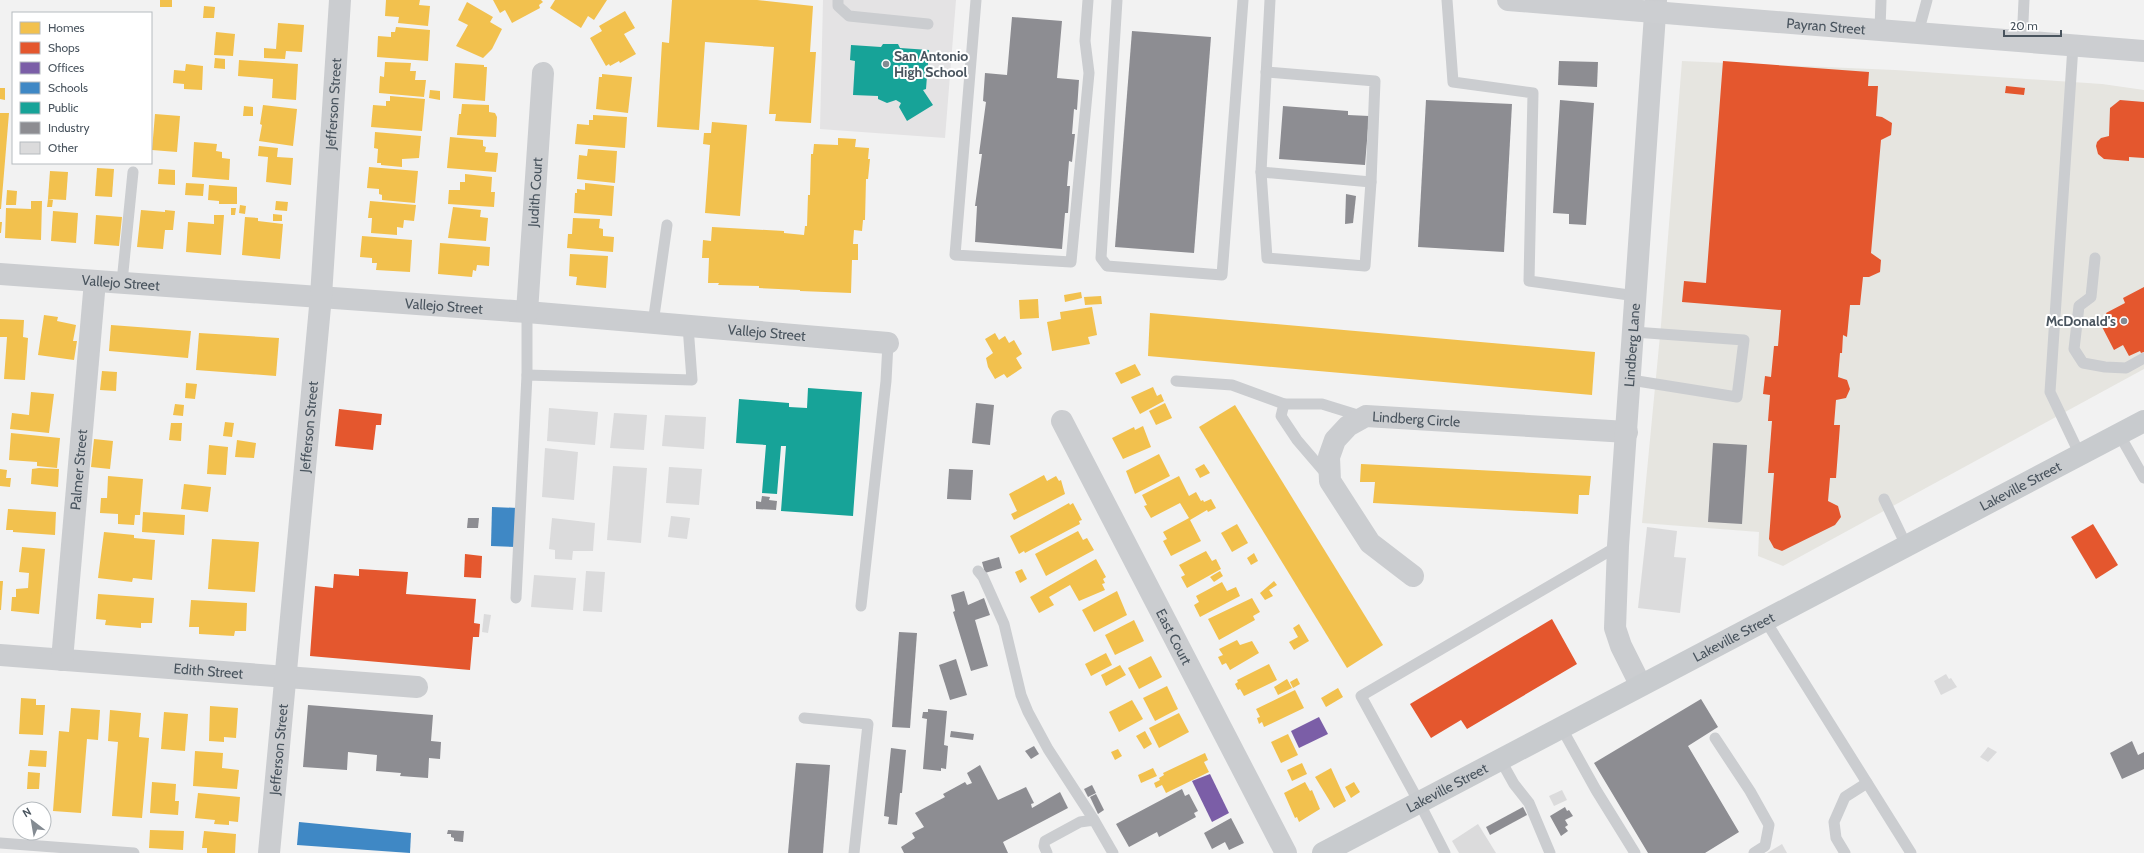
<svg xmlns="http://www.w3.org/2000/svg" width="2144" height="853" font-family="Cabin,sans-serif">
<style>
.commercial{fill:#e6e5e0}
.education{fill:#e4e3e4}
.homes{fill:#f2c14e}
.shops{fill:#e4572e}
.offices{fill:#7b5ea7}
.schools{fill:#3f88c5}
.public{fill:#17a398}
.industry{fill:#8d8d92}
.building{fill:#dbdbdc}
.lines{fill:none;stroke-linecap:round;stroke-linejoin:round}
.service{stroke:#cbcdd0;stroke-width:11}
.minor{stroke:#cbcdd0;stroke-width:22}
.secondary{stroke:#ccced1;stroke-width:22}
.primary{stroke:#c8cbce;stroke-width:22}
.poi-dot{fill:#848b92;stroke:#fff;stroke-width:1.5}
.labels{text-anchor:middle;stroke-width:4;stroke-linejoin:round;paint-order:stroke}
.street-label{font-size:14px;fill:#49545e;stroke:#fff}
.poi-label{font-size:14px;font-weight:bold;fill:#49545e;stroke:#fff;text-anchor:start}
</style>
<rect width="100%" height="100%" fill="#f2f2f2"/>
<path class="commercial" d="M1682,61L1895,70L2102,84L2144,90V369L1783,566L1758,556L1759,532L1642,523L1661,325Z"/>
<path class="education" d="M823,0H956L945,138L820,129Z"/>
<g class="homes">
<rect x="160" y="0" width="12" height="7"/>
<path d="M386,0H420L419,5L430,6L428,26L398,23L399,17L385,16Z"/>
<path d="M493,0H541L543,2L539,5L540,8L512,23L505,10L500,13Z"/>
<path d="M555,0H607L594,20L588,16L581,28L550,8Z"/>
<path d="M672,0H757L813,6L810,52H816L811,123L775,121L776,114H769L774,47L705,42L699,130L657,127L662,42L669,43Z"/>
<path d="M467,2L493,17L490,22L502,29L492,49L483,58L456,46L468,25L458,20Z"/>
<path d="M204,6L215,7L214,18H203Z"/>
<path d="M625,11L635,28L624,34L636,54L620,63L619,61L610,66L609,64L606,66L590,38L602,31L599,26Z"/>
<path d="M278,23L304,25L302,52L286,51L285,59L264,58V48L276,49Z"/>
<path d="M396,27L430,30L428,61L377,57L378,36L391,37V32H395Z"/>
<path d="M216,32L235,34L233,56L214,55Z"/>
<path d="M215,58L225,59V69L214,68Z"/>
<path d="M239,60L298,64L296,100L272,98L273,79L238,76Z"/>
<path d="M385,62L411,63L410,71H416L415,80H426L424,97L379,93L380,76L384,77Z"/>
<path d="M455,63L484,65V67H487L485,101L453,98Z"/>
<path d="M186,64L203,66L202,90L184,89V84L173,83L174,70L185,71Z"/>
<path d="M602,74L632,77L628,113L596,109L599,77H602Z"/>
<path d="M0,88H5V100L0,99Z"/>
<path d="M430,90L440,91V100L429,98Z"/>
<path d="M390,96L425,99L422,131L371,127L373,105L386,106V101H390Z"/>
<path d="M462,104L489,105V112L495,113L497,117L496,137L457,135L459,114H461Z"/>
<path d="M263,105L297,109L293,146L259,141L262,125L260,124Z"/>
<path d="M244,106L253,107V116H243Z"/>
<path d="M0,113H9L1,209H0Z"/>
<path d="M155,114L180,116L177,152L152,150Z"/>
<path d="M593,115L627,117L625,148L575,144L577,124L589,125V120H593Z"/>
<path d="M712,122L747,125L740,216L705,213L710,145L703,144L704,133H711Z"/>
<path d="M375,132L421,136L419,158L402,159V167L381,165V163H377L378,149L374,148Z"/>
<path d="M450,137L483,140V146L486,147L485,152L498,153L496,172L447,168Z"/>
<path d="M838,138L856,139L855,147L869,148L868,159H870L868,179H866L865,220H863L862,231L854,230L853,244H858V260H852L851,293L800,291V290L759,288V286L718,285L719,283H708L709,258H702L703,240L711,241L712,227L784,231V233L804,235L805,226H807L808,195H810L811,154H813L814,144L838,145Z"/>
<path d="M194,142L217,144L216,151L222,152V158L230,159L229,180L192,177Z"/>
<path d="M259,146L278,148L277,157L293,158L291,185L266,182L268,157L258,156Z"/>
<path d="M588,149L617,151L615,183L577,179L579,155L587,156Z"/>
<path d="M369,167L418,171L415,203L382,200V195L379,194V189L367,188Z"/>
<path d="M97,168L114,169L112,197L95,196Z"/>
<path d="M159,169L175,170V185L158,184Z"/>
<path d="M50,171L68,172L66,200L48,199Z"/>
<path d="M465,174L492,177L491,192H495L494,207L448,204L449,190H460V182H465Z"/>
<path d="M186,183L204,184L203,196L185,195Z"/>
<path d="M585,183L614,186L612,216L574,213L575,193H577V189L585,190Z"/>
<path d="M209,185L237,187V204H219V201L208,200Z"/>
<path d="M7,190L17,191L16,205H6Z"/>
<path d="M48,199L53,200L52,207H47Z"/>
<path d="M31,201H42L41,240L5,238L6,208L31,209Z"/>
<path d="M276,201L288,202L287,211L275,210Z"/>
<path d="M370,201L416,205L414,221L404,220L403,228L397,227V235L371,233L372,218H368Z"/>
<path d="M240,205L246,206L245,214L239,213Z"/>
<path d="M453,207L481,210L480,217L488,218L486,241L448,238Z"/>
<path d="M231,208H236L235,215H231Z"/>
<path d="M141,210L165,212V210L175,211L173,230H165L163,249L137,247Z"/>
<path d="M53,211L78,213L76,243L51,241Z"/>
<path d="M273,214L282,215V221H273Z"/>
<path d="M96,215L122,217L119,246L94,244Z"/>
<path d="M214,215H224L221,255L186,252L188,222L214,224Z"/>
<path d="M245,217L258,218V221L283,224L280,259L242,255Z"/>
<path d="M573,218L600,219L599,228L603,229V236L614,237L613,252L567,248L568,234H572Z"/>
<path d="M0,222H2L1,233H0Z"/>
<path d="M362,236L412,240L410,272L376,270L377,263H372V258L360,257Z"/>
<path d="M440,243L490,247L489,266L477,265L476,271L473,270L472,277L438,274Z"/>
<path d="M570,254L608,256L606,288L576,285L577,277L569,276Z"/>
<path d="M1081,292L1082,298L1065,302L1064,295Z"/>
<path d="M1101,296L1102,304L1085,305L1084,297Z"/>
<path d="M1038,299L1039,318L1020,319L1019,300Z"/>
<path d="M1092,307L1097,335L1088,337L1090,344L1052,351L1047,322L1061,319L1060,312Z"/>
<path d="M1150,313L1595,352L1592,395L1148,356Z"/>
<path d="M44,315L58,317L57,321L76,325L73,341H77L74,360L38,355Z"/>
<path d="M0,319L24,320L23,337L28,338L25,380L4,379L7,337H0Z"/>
<path d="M111,325L191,331L188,358L109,351Z"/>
<path d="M199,333L279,338L276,376L196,370Z"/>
<path d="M995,333L999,340L1005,336L1009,343L1014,340L1022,354L1016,358L1022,368L1007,378L1004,374L995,379L988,367L986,358L993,353L985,339Z"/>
<path d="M1135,364L1141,375L1121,384L1115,373Z"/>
<path d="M102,371L117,372L116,391L100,390Z"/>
<path d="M186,383L197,384L195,399L185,398Z"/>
<path d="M1153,387L1157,396L1161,394L1164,401L1140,414L1131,397Z"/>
<path d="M31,392L54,394L49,433L10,429L12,413L29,415Z"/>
<path d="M1165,403L1172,418L1156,425L1149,411Z"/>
<path d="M175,404L184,405L183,416L173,415Z"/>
<path d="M1235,405L1383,645L1347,668L1199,427Z"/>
<path d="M225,422L234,423L232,437L223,436Z"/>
<path d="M171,423H182L181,441L169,440Z"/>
<path d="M1143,426L1151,447L1123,459L1112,438L1134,427L1135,430Z"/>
<path d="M11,433L60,438L57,468L37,466V462L9,460Z"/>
<path d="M94,439L113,441L110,469L91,467Z"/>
<path d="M237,440L256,443L254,458L235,457Z"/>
<path d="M209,445L228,447L226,475L207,474Z"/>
<path d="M1159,454L1170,476L1135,494L1126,471Z"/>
<path d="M1204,464L1210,473L1200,478L1195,469Z"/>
<path d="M1361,464L1591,476L1589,495H1579L1578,514L1373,503L1375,482H1360Z"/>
<path d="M39,468L59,469L58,487L31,484L32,469Z"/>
<path d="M0,469L7,470L6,478H11L10,487L0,486Z"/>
<path d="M1044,475L1047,481L1056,476L1059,481L1061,480L1065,494L1014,520L1011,514L1017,511L1009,494Z"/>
<path d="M108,476L143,479L140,515H135L134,525L118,524V514L100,513L101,498H107Z"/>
<path d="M1179,476L1189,496L1196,492L1201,501L1203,500L1204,502L1211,499L1216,508L1208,512L1207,510L1190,520L1201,541L1171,556L1163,541L1167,539L1163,532L1189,518L1180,503L1151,518L1144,506L1147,505L1142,495Z"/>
<path d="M184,484L211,487L208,512L181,509Z"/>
<path d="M1069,503L1070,505L1073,503L1082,520L1079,521L1080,524L1025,553L1024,551L1019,554L1010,536Z"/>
<path d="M8,509L56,512L55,535L13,532V530H6Z"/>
<path d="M143,512L185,515L184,535L142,532Z"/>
<path d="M1237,524L1248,543L1232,552L1221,533Z"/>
<path d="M1078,531L1083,540L1087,538L1094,550L1046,576L1035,554Z"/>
<path d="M104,532L134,535V538L155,540L152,580L133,578L132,582L98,578Z"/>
<path d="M212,539L259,542L255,592L208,589Z"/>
<path d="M22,547L45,549L39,614L11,611L12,597H16V589L28,588L29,573L19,572Z"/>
<path d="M1206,551L1212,561L1216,559L1221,569L1187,588L1181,577L1185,575L1179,565Z"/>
<path d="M1254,553L1258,561L1251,565L1247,558Z"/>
<path d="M1096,559L1106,577L1103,579L1105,583L1102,584L1105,590L1079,601L1070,585L1049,597L1054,605L1039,613L1030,597Z"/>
<path d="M1022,569L1027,579L1020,583L1015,572Z"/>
<path d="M1220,571L1223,576L1214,582L1210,577Z"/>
<path d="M0,581H3L1,610H0Z"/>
<path d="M1274,581L1277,585L1269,590L1273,596L1265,600L1260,593Z"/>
<path d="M1222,582L1227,591L1236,587L1240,596L1200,617L1194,605L1199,602L1196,596Z"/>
<path d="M1117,591L1127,615L1094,632L1082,610Z"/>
<path d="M98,594L154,598L152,623H141V628L105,625L106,620L96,619Z"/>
<path d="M1252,598L1260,612L1253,616L1255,620L1219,640L1208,619Z"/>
<path d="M191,600L247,603L246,631H235L234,636L199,634V627H189Z"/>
<path d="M1134,620L1144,641L1115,655L1105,635Z"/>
<path d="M1299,624L1309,641L1294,650L1289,642L1298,637L1293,628Z"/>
<path d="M1237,640L1240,645L1252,641L1259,653L1230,670L1226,663L1222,665L1218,657L1223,655L1219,649Z"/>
<path d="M1106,653L1112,665L1091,676L1085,664Z"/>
<path d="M1151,656L1162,677L1139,689L1128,668Z"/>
<path d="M1269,664L1277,680L1244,696L1240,689L1238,690L1235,684L1238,682L1237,680Z"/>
<path d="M1120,665L1126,675L1106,686L1101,675Z"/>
<path d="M1297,678L1300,684L1293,688L1290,682Z"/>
<path d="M1287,679L1292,688L1278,695L1274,687Z"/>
<path d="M1167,686L1178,709L1155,721L1143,698Z"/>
<path d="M1338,688L1343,697L1326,707L1321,698Z"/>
<path d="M1295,690L1304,708L1264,727L1262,722L1259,724L1257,718L1260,717L1256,709Z"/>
<path d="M21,698L36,699V705H45L43,735L19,734Z"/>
<path d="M1132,700L1143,719L1119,732L1109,712Z"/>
<path d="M210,706L238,708L236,738L224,737V742L209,741Z"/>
<path d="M71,708L100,710L98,740L87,739L81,813L53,811L59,731L69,732Z"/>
<path d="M110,710L141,713L139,737L149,738L142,818L112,816L118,742L108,741Z"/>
<path d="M164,712L188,714L185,751L161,749Z"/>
<path d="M1179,713L1189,732L1159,748L1149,728Z"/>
<path d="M1145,731L1152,744L1144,749L1136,736Z"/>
<path d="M1288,734L1298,755L1281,763L1271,742Z"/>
<path d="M1118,749L1122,756L1115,760L1111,752Z"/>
<path d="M30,750L47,751L46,767L28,766Z"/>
<path d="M195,751L223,753L222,768L239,770L237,789L193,786Z"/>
<path d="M1205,753L1208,760L1204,762L1209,772L1166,793L1162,785L1156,788L1154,783L1160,780L1159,778L1164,775L1163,773Z"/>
<path d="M1302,763L1307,774L1292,781L1287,770Z"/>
<path d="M1153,768L1157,776L1141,783L1138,775Z"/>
<path d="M1331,768L1346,801L1334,808L1315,777Z"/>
<path d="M28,772L40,773L39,789H27Z"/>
<path d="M152,782L176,784L175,801H179L178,815L150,813Z"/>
<path d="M1305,782L1310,791L1312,790L1320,809L1299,822L1297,817L1295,818L1284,793Z"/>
<path d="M1354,782L1360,792L1351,798L1345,787Z"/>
<path d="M198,793L240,797L238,822L229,821V825L214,824L215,820L195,818Z"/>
<path d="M150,830L184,831L183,850L149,848Z"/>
<path d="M204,831L236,834L235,853H207V848H202Z"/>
</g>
<g class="shops">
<path d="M1723,61L1869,72L1868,86H1878L1876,116L1882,117L1892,123L1891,135L1881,140L1871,253L1881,260L1880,272L1869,277H1863L1860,305H1850L1847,337L1843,335L1842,353H1840L1838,377L1847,380L1850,389L1846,398L1836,400L1834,425H1840L1836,478H1830L1828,501L1838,506L1841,517L1835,525L1782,551L1774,548L1769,539L1774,473H1768L1772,421H1768L1770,395L1763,394L1765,376L1771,377L1774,346H1778L1781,310L1682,302L1684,281L1706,283Z"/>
<path d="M2006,86L2025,88L2024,95L2005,93Z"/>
<path d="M2120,100L2144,102V158L2129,157V161L2104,159L2098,154L2096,146L2097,142L2101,138L2109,136L2110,108Z"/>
<path d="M2144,287V352L2141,353L2140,351L2129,356L2123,345L2114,350L2100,323L2109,319L2106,313L2125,303L2123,298Z"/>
<path d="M339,409L382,414L381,425H376L373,450L335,446Z"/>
<path d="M2093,524L2118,565L2096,579L2071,537Z"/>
<path d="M465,554L482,556L481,578L464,577Z"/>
<path d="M359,569L408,572L406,594L476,599L474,623L480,624L479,637H473L470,670L310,656L315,586L333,588L334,574L359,576Z"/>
<path d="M1552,619L1577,664L1467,729L1461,720L1431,738L1410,704Z"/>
</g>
<g class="offices">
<path d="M1319,717L1328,734L1299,748L1291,731Z"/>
<path d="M1210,774L1229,813L1212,822L1192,781Z"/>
</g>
<g class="schools">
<path d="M492,507L518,508L517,547L491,546Z"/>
<path d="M299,822L411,833L410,853L297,845Z"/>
</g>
<g class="public">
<path d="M883,44H898L900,48L929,50L926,89L923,90L933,105L907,121L899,107L901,103L896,100L887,103L878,99V96L853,95L855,61L850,60L851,45L881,47Z"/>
<path d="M808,388L862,392L853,516L781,511L786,446H781L777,494L762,493L766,445L736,443L739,399L789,403V407L807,408Z"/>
</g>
<g class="industry">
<path d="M1012,17L1062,21L1057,78L1079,80L1077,110L1074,109L1072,134H1075L1072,162L1069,161L1067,186H1070L1068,213H1065L1062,249L975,242L977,206H975L982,154H979L986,102L983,101L985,73L1007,75Z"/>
<path d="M1132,31L1211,37L1194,253L1115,247Z"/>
<path d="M1559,61L1598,62L1597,87L1558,85Z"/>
<path d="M1426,100L1512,104L1504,252L1418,247Z"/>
<path d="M1560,100L1594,103L1586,225L1569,224V214L1553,213Z"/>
<path d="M1283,106L1348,111V115L1369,116L1365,165L1279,159Z"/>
<path d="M1346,194L1356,196L1353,223L1345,224Z"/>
<path d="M976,403L994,405L990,445L972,443Z"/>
<path d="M1713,443L1747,445L1742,524L1708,522Z"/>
<path d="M949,469L973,470L971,500L947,499Z"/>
<path d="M762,496L770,497L769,500L777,501L776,510L756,509V501L761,502Z"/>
<path d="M468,518H479L478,528H467Z"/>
<path d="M999,557L1002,568L985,573L982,562Z"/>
<path d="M964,591L968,605L984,598L990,615L975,620L988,666L971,671L953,612L955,611L951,595Z"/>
<path d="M899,632L917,633L910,728L892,727Z"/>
<path d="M956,659L967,695L950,700L939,665Z"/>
<path d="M1701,699L1718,727L1688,746L1739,832L1705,853H1648L1594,763Z"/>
<path d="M308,705L433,715L431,741L441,742L440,759L429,758L428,778L400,776L401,773L376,771L377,755L348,752L347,770L303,767Z"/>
<path d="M928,709L947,711L944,745L948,746L946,769L941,768V771L923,769L927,719L922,718L923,712H928Z"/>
<path d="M951,731L974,734L973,740L950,737Z"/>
<path d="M2132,741L2138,755L2144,752V769L2122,779L2110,753Z"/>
<path d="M1034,746L1039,754L1031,759L1025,751Z"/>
<path d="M891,748L906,750L902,793H900L897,825L888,824L889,817L884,816Z"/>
<path d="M796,763L830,765L823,853H788Z"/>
<path d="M980,765L998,800L1026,787L1034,803L1031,804L1032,808L1060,792L1068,808L1003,842L1008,853H904L901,847L915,838L912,833L924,827L915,813L945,797L943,794L965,782L967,785L972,783L967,773Z"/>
<path d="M1092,785L1096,793L1088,797L1084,789Z"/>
<path d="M1182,789L1185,796L1189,794L1198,811L1194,813L1196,817L1159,837L1157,832L1129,847L1116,824Z"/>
<path d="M1096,794L1104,810L1098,814L1090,797Z"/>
<path d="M1523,807L1527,815L1490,835L1486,827Z"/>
<path d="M1565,807L1567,811L1569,810L1573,816L1565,820L1568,825L1565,827L1568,831L1561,836L1550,816Z"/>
<path d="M1231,818L1244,843L1229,850L1225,842L1212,849L1204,833Z"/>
<path d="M448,830L464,831L463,842L454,841V838L451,837V834H447Z"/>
</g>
<g class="building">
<path d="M549,408L598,412L595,445L547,441Z"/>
<path d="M614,413L647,415L644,450L610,448Z"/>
<path d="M665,415L706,417L704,449L662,446Z"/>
<path d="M545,448L578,452L574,500L542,497Z"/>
<path d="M613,466L647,468L641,543L607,540Z"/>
<path d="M669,467L702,469L699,505L666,503Z"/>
<path d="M671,516L690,518L687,539L668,537Z"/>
<path d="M552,518L595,523L593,551H573L572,560L555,559V550L549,549Z"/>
<path d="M1647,527L1677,531L1674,557L1686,558L1680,613L1638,608Z"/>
<path d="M586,571L605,572L602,612L583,611Z"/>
<path d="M534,575L576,578L573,610L531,607Z"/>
<path d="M484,614L491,615L488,633L482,632Z"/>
<path d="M1946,674L1949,679L1951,678L1957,687L1941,695L1934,681Z"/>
<path d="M1988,747L1997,752L1988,762L1980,757Z"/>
<path d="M1562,790L1567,800L1554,806L1549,796Z"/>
<path d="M1478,824L1496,853H1459L1452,841Z"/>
<path d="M1782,844L1787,853H1767Z"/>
</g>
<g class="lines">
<g class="service">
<path d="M838,0V6L849,16L928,24"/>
<path d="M976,0L955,255L1071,262L1089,73L1085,41L1088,0"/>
<path d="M1117,0L1101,258L1107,266L1222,275L1243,0"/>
<path d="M1270,0L1261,172L1267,258L1365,266L1371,182"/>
<path d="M1447,0L1453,82L1533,93L1529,281L1636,296"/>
<path d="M1880,29L1881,0"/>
<path d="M1918,33L1927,0"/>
<path d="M2022,43L2024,0"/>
<path d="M2073,46L2050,392L2080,455"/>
<path d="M1261,172L1371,182L1375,81L1266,72"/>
<path d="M2095,258L2091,297L2079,306L2074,349L2083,363L2105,367L2126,368L2144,358"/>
<path d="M122,282L133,172"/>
<path d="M653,323L667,225"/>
<path d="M527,375V312"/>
<path d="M1631,380L1737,397L1744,340L1634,332"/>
<path d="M1176,381L1232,385L1284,404"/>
<path d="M2119,434L2144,478"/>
<path d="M1327,475L1297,440L1281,416L1284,404H1322L1364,417"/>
<path d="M1884,499L1907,547"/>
<path d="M978,571L983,577L1004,624L1021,695L1028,712L1048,749L1094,820"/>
<path d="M516,598L527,375L692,380L688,326"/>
<path d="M861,606L886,381L888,343"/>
<path d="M1765,620L1911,853"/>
<path d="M804,718L868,724L854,853"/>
<path d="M1561,727L1596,790L1635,853"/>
<path d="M1715,738L1750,791L1769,825L1765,846L1754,853"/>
<path d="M1500,759L1514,784L1529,803L1550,853"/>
<path d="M0,843L134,853"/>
<path d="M1047,853L1044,846L1045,841L1080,822L1094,820L1113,853"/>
<path d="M1445,853L1419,802L1361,696L1618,546"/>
<path d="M1845,853L1836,838L1834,822L1845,797L1867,783"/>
</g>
<g class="minor">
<path id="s1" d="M0,274L527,312L888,343"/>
<path id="s2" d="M527,312L543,73"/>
<path id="s3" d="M1062,421L1286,853"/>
<path id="s4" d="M1413,576L1370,543L1330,481L1329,457L1335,440L1348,426L1366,416L1627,432"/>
<path id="s5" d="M0,655L417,687"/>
<path id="s6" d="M62,660L95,281"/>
<path id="s7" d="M1640,684L1621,646L1615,628L1618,546L1656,0"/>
<path id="s8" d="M269,853L321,296L340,0"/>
</g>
<path class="secondary" id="s9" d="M1508,0C1720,17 1932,36 2144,51"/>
<path class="primary" id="s10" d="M1323,853L2144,421"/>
</g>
<g class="poi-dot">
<circle cx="886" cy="64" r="4"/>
<circle cx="2124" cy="321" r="4"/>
</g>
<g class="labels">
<g class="street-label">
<text dy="5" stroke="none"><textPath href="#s9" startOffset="319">Payran Street</textPath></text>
<text dy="5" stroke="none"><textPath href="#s8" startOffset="752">Jefferson Street</textPath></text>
<text dy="5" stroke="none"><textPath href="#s2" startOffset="120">Judith Court</textPath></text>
<text dy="5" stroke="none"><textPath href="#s1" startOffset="121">Vallejo Street</textPath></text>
<text dy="5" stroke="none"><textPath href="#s1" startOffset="445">Vallejo Street</textPath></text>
<text dy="5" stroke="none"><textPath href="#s1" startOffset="769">Vallejo Street</textPath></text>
<text dy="5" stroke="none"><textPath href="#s7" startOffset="345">Lindberg Lane</textPath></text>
<text dy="5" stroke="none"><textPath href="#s4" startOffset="260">Lindberg Circle</textPath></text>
<text dy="5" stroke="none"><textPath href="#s8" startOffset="428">Jefferson Street</textPath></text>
<text dy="5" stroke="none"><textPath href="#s6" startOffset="191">Palmer Street</textPath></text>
<text dy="5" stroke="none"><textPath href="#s10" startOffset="788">Lakeville Street</textPath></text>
<text dy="5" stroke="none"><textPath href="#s10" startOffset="464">Lakeville Street</textPath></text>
<text dy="5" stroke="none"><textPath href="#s3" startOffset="243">East Court</textPath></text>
<text dy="5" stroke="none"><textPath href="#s5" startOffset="209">Edith Street</textPath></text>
<text dy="5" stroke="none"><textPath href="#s8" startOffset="104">Jefferson Street</textPath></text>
<text dy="5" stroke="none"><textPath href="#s10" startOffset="140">Lakeville Street</textPath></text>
</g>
<g class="poi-label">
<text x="894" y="61">San Antonio<tspan x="894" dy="16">High School</tspan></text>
<text x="2116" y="326" text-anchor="end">McDonald's</text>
</g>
</g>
<rect x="12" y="12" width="140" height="152" fill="#ffffff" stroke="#b6bbbf"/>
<rect x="20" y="22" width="20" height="12" fill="#f2c14e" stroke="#b6bbbf"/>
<text x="48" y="32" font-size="12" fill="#49545e">Homes</text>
<rect x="20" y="42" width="20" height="12" fill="#e4572e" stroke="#b6bbbf"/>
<text x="48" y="52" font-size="12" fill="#49545e">Shops</text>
<rect x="20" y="62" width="20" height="12" fill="#7b5ea7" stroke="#b6bbbf"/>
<text x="48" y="72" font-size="12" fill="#49545e">Offices</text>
<rect x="20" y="82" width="20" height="12" fill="#3f88c5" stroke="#b6bbbf"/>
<text x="48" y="92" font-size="12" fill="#49545e">Schools</text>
<rect x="20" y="102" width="20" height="12" fill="#17a398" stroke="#b6bbbf"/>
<text x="48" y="112" font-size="12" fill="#49545e">Public</text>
<rect x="20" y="122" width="20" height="12" fill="#8d8d92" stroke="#b6bbbf"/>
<text x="48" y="132" font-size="12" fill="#49545e">Industry</text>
<rect x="20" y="142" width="20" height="12" fill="#dbdbdc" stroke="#b6bbbf"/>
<text x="48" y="152" font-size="12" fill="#49545e">Other</text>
<g transform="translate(32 821) rotate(329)"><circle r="19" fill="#ffffff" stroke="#b6bbbf"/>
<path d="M0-3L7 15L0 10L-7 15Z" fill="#848b92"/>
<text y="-6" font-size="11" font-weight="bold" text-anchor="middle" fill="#49545e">N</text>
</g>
<path d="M2004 30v6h57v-6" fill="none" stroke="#49545e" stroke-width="2"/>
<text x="2010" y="30" font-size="12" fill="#49545e" stroke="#ffffff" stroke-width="3" paint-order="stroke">20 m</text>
</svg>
